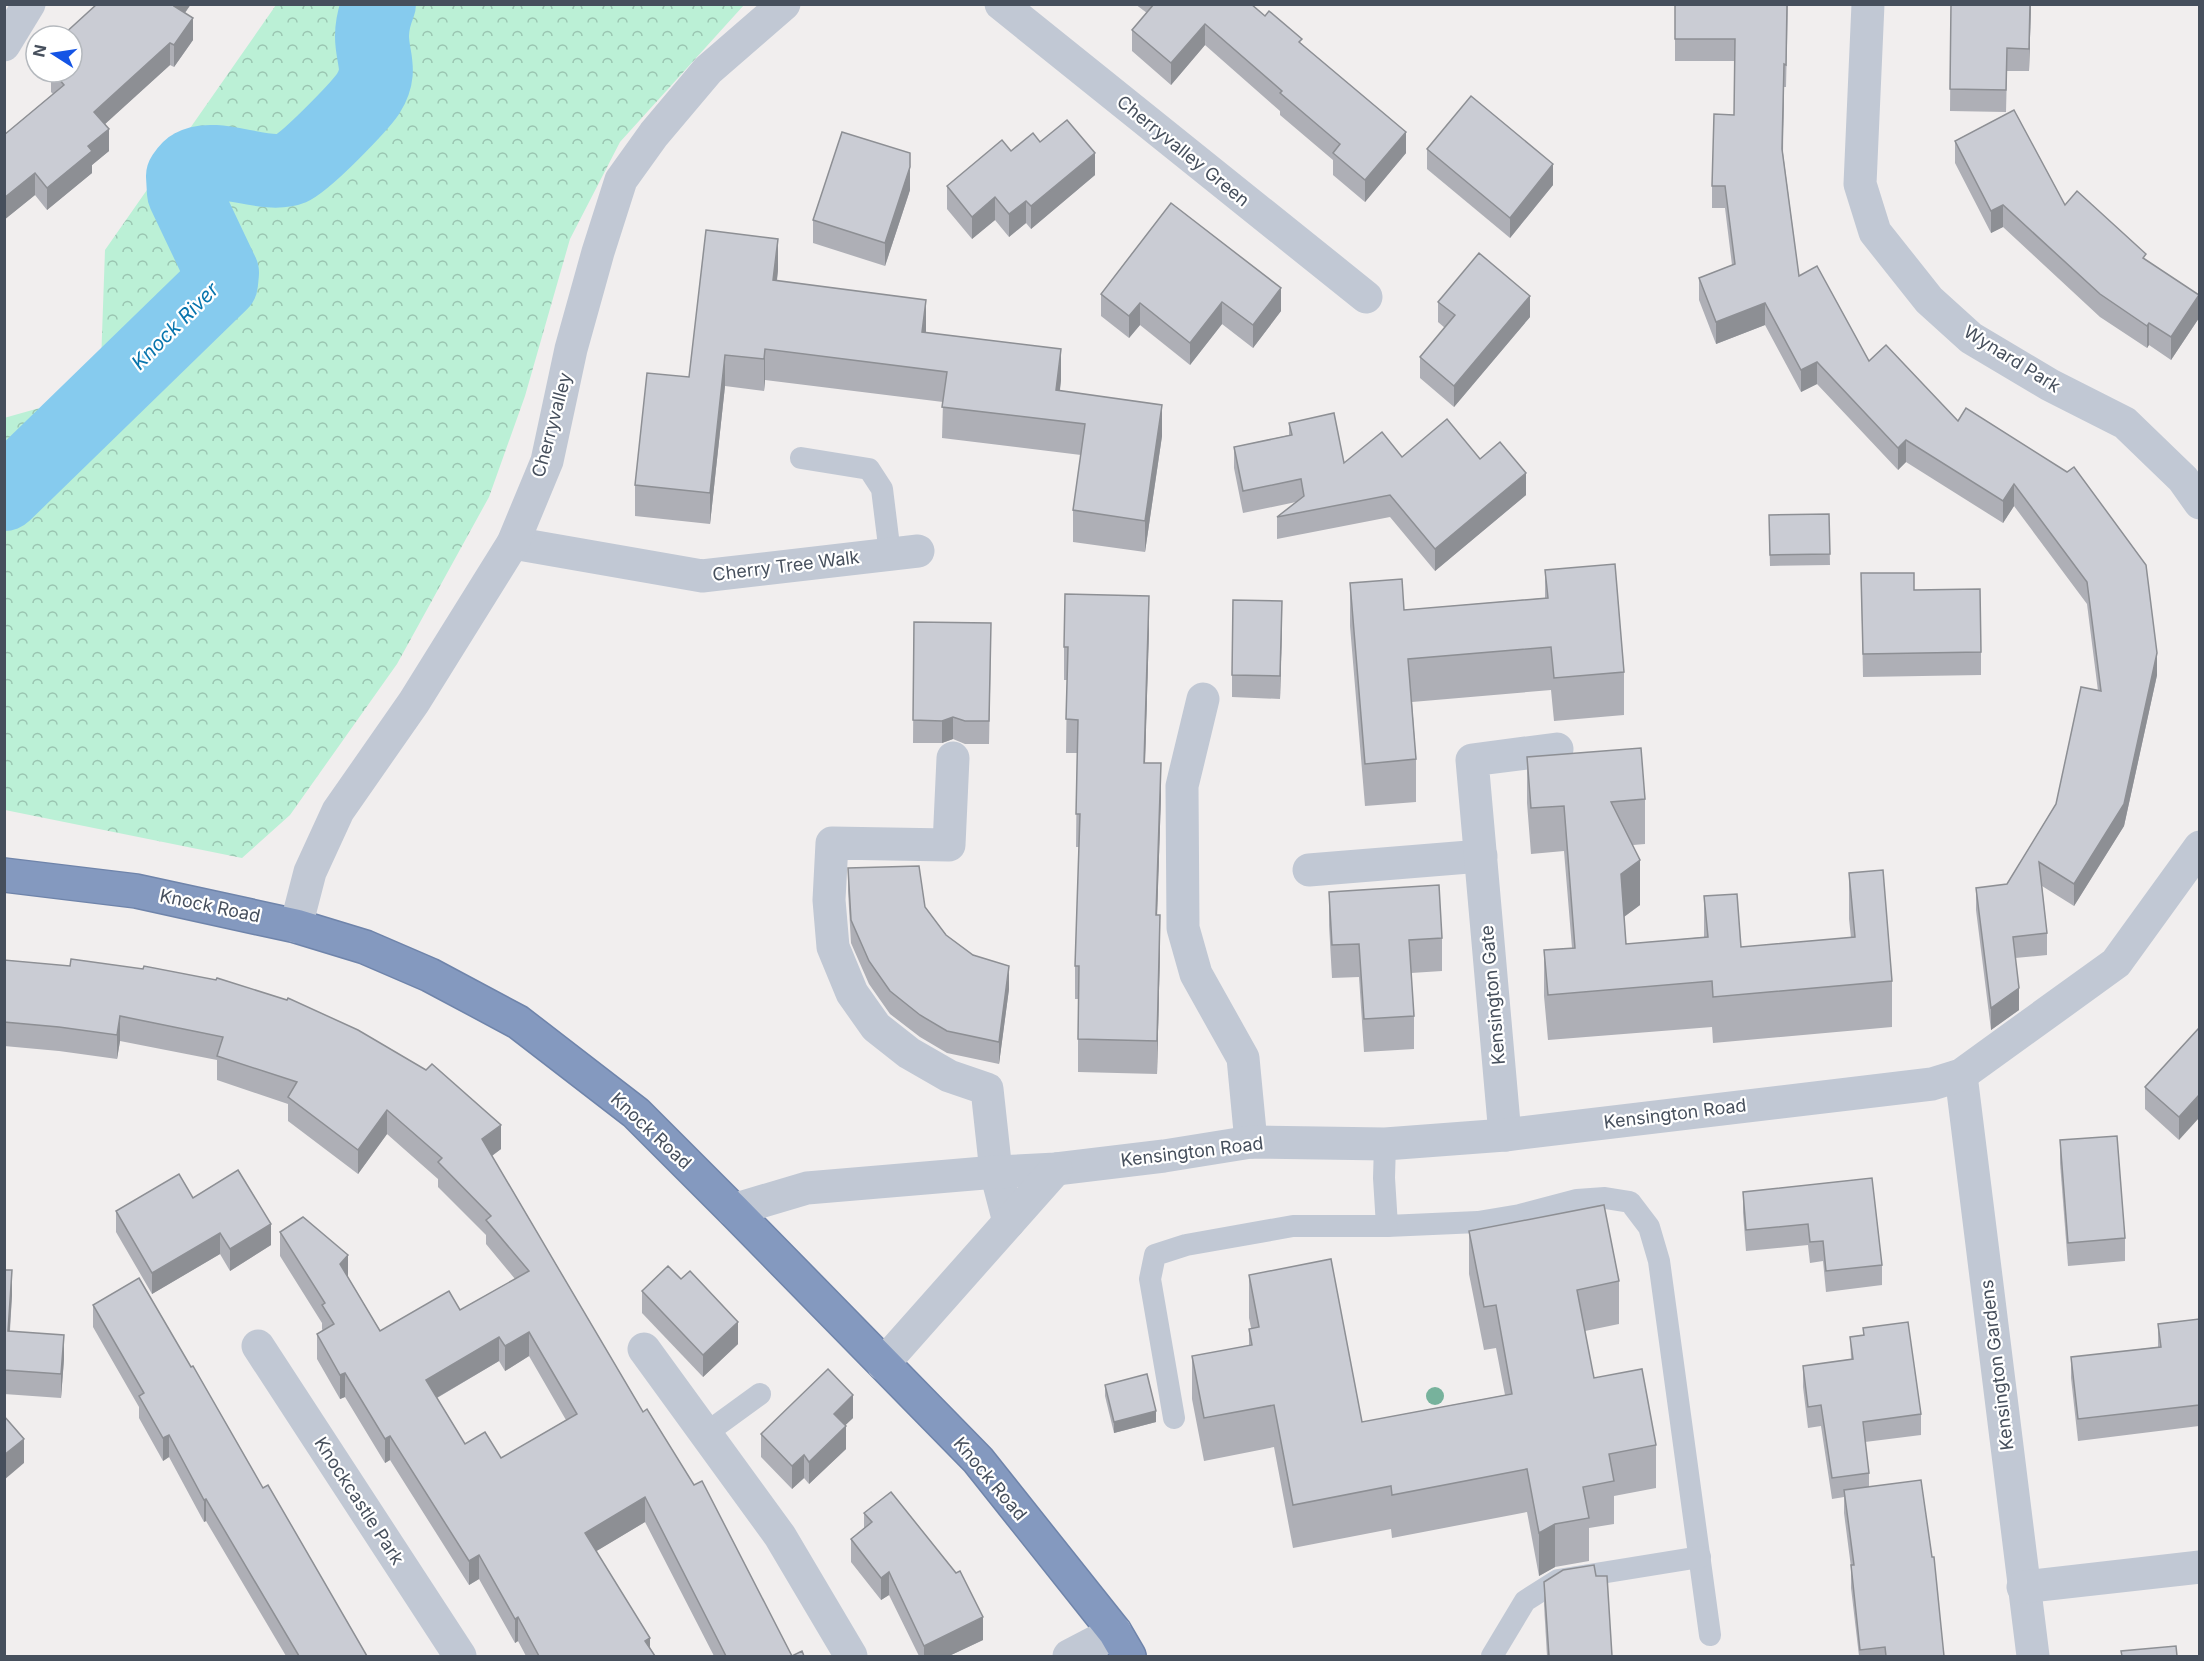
<svg xmlns="http://www.w3.org/2000/svg" width="2204" height="1661" font-family="Inter,sans-serif">
<style>
.forest{fill:url(#forest-crowns)}
.lines{fill:none;stroke-linecap:round;stroke-linejoin:round}
.river{stroke:#86cbee;stroke-width:74}
.highway-casing{stroke:#6f84aa;stroke-width:36}
.lane{stroke:#c1c8d4;stroke-width:22}
.street{stroke:#c1c8d4;stroke-width:33}
.highway{stroke:#8499bf;stroke-width:33}
.tree{fill:#77b29c}
.wall{fill:#aeafb6;fill-rule:evenodd}
.shaded-wall{fill:#8d8f94}
.building{fill:#caccd4;stroke:#8d8f94;stroke-width:1.5;fill-rule:evenodd}
.labels{text-anchor:middle;stroke-width:4.5;stroke-linejoin:round;paint-order:stroke}
.street-label{font-size:18px;fill:#464f5c;stroke:#fff}
.water-label{font-size:20px;font-style:italic;fill:#0875ad;stroke:#fff}
</style>
<defs>
<pattern id="forest-crowns" width="20" height="18" patternUnits="userSpaceOnUse" patternTransform="scale(1.5)"><rect width="20" height="18" fill="#bbf0d6"/><path d="M2 6a3 3 0 1 1 6 0M12 15a3 3 0 1 1 6 0" fill="none" stroke="#9ac5b1"/></pattern>
</defs>
<rect width="100%" height="100%" fill="#f1eeee"/>
<path class="forest" d="M276,5H744L620,142L570,239L525,396L489,497L397,664L290,815L242,858L5,810L4,418L100,391L105,250Z"/>
<g class="lines">
<path class="river" d="M4,494L221,283L222,273L184,193L183,176C185,173 188,168 192,166C216,152 265,179 292,168C306,162 359,107 368,94C383,70 372,59 372,36C372,25 375,14 379,4"/>
<g class="highway-casing">
<path id="highway" d="M4,875L136,891L296,926L365,947L430,975L518,1022L636,1113L733,1210L978,1460L1115,1632L1129,1656"/>
</g>
<g class="lane">
<path d="M801,458L869,469L882,489L890,554"/>
<path d="M1385,1144L1384,1178L1387,1226L1478,1222L1520,1215L1577,1200L1605,1198L1630,1202L1649,1227L1659,1261L1710,1635"/>
<path d="M1174,1418L1150,1279L1155,1255L1186,1245L1293,1226H1387"/>
<path d="M705,1434L760,1394"/>
<path d="M1492,1656L1525,1601L1558,1580L1700,1557"/>
</g>
<g class="street">
<path d="M1001,4L1366,297"/>
<path d="M1868,4L1860,184L1875,232L1929,300L1971,338L2050,385L2125,423L2183,479L2200,503"/>
<path d="M4,45L29,4"/>
<path d="M513,543L702,576L918,551"/>
<path d="M1203,699L1182,786L1183,928L1196,974L1243,1058L1251,1142"/>
<path d="M953,758L949,845L832,843L829,900L833,947L852,993L876,1027L909,1053L949,1076L987,1089L996,1172L1009,1222"/>
<path d="M1309,870L1481,856"/>
<path d="M296,926L310,872L338,811L414,702L513,543L547,461L571,349L598,252L621,180L654,134L708,70L784,4"/>
<path d="M1961,1075L2033,1656"/>
<path d="M1505,1135L1472,760L1557,749"/>
<path d="M733,1210L807,1188L996,1172L1056,1169L1164,1156L1251,1142L1385,1144L1505,1135L1932,1084L1961,1075L2116,963L2200,847"/>
<path d="M258,1346L460,1656"/>
<path d="M644,1349L780,1536L851,1656"/>
<path d="M883,1364L1056,1169"/>
<path d="M2023,1587L2200,1567"/>
<path d="M1069,1656L1115,1632"/>
</g>
<use href="#highway" class="highway"/>
</g>
<circle class="tree" cx="1435" cy="1396" r="9"/>
<g class="wall">
<path d="M97,4H191L185,13L193,40L174,67L170,65L105,124L109,151L92,165V173L47,210L35,195L4,220V135L53,94L51,92V72H72Z"/>
<path d="M1135,4H1251L1265,16L1302,44L1406,153L1365,202L1333,175V160L1280,115V111L1205,45L1171,85L1132,51V30L1147,13Z"/>
<path d="M1675,4H1788L1786,87H1784L1783,153L1799,276L1869,361L1958,421L1966,408L2157,675L2124,826L2074,906L2042,886L2047,933V955L2015,958L2019,1010L1991,1030L1976,910V888L2007,884L2056,804L2098,691L2087,604L2014,506L2003,523L1906,462L1898,470L1817,384L1801,392L1765,325L1716,344L1699,300V278L1732,265L1725,208H1712V186L1734,115V61H1675Z"/>
<path d="M1951,4H2031L2029,71H2007L2006,112L1950,111Z"/>
<path d="M1955,141L2065,205L2146,260L2199,318L2171,360L2149,345L2147,348L2100,317L2003,227L1991,233L1955,163Z"/>
<path d="M1040,142L1095,175L1031,229L1026,223L1009,237L995,220L972,239L947,209V186L1011,151Z"/>
<path d="M1427,149L1553,185L1510,238L1427,169Z"/>
<path d="M910,190L885,266L813,243V220Z"/>
<path d="M1171,203L1281,311L1253,348L1222,324L1190,365L1140,325L1129,338L1101,316V294Z"/>
<path d="M778,270L777,281L1061,380L1060,390L1162,436L1145,552L1073,542V510L1081,455L942,438L943,402L765,380L764,391L725,386L710,524L635,516V485L689,377Z"/>
<path d="M1438,302L1530,317L1454,407L1420,378V357L1445,328L1438,322Z"/>
<path d="M1289,423L1344,463L1402,457L1480,459L1526,495L1435,571L1390,517L1277,539V517L1296,502L1243,513L1234,468V447L1289,435Z"/>
<path d="M1829,514L1830,565L1770,566L1769,526Z"/>
<path d="M1545,570L1624,672V715L1554,721L1551,690L1412,702L1416,759V802L1365,806L1350,626V583L1404,610L1545,598Z"/>
<path d="M1861,573L1914,590L1981,652V675L1863,677Z"/>
<path d="M914,622L991,646L989,744H965L953,739L942,743H913Z"/>
<path d="M1282,624L1280,699L1232,697V675Z"/>
<path d="M1149,629L1145,763L1161,796L1157,915L1160,949L1157,1074L1078,1072V999H1075V966L1079,847H1076L1077,753H1066L1067,680H1064V647Z"/>
<path d="M1527,757L1645,799V844L1633,845L1640,905L1624,917L1626,944L1704,937V896L1741,947L1851,938L1849,919V873L1892,981V1027L1713,1043L1712,1027L1548,1040L1544,996V950L1572,948L1564,851L1531,854L1527,803Z"/>
<path d="M848,868L925,907L946,935L1009,989L999,1064L947,1053L920,1037L890,1014L869,984L851,943L848,891Z"/>
<path d="M1329,892L1442,938V971L1411,973L1414,1016V1049L1364,1052L1359,977L1332,978L1329,925Z"/>
<path d="M4,960L70,966L501,1149L492,1156L643,1412L792,1656H804H714L645,1522L596,1551L655,1656H526L518,1641L515,1643L479,1579L469,1585L390,1460L385,1463L345,1397L340,1399L317,1359V1334L323,1331L322,1329V1323L280,1256V1232L348,1277L380,1331L460,1310L515,1279L486,1244V1235L438,1187V1179L387,1134L358,1174L288,1121V1104L217,1080V1060L120,1041L117,1059L59,1051L4,1046ZM529,1356L566,1420L501,1458L465,1444L437,1398L499,1361L505,1371Z"/>
<path d="M2199,1028L2179,1140L2145,1109V1087Z"/>
<path d="M2060,1140L2125,1238V1261L2068,1266L2060,1163Z"/>
<path d="M1872,1178L1882,1265V1285L1826,1292L1823,1261L1810,1263L1808,1245L1746,1251L1743,1213V1192Z"/>
<path d="M193,1198L271,1245L230,1271L220,1254L152,1294L116,1232V1211Z"/>
<path d="M1469,1231L1619,1281V1324L1585,1331L1594,1378L1656,1445V1488L1614,1496V1524L1589,1528V1561L1555,1567L1539,1576L1527,1512L1392,1538L1391,1529L1293,1548L1274,1447L1204,1461L1192,1399V1356L1249,1346V1329L1251,1328L1249,1318V1275L1362,1422L1505,1395L1496,1348L1484,1350L1469,1274Z"/>
<path d="M4,1270L12,1295L10,1331L64,1359L61,1398L4,1394Z"/>
<path d="M681,1279L738,1344L703,1377L642,1313V1291Z"/>
<path d="M93,1305L191,1367L263,1488L367,1656H286L206,1521L204,1522L169,1457L163,1461L139,1418V1407L93,1327Z"/>
<path d="M2199,1319V1426L2078,1441L2071,1378V1357L2158,1347V1324Z"/>
<path d="M1863,1328L1921,1414V1435L1865,1442L1869,1473V1487L1944,1656H1859L1851,1588V1567L1844,1513V1497L1832,1499L1821,1426L1808,1428L1803,1387V1366L1851,1359L1850,1337L1863,1335Z"/>
<path d="M1105,1385L1156,1422L1114,1433L1105,1396Z"/>
<path d="M853,1418L845,1425L846,1449L809,1484L804,1478L792,1489L761,1457V1434Z"/>
<path d="M864,1513L983,1640L949,1656H919L889,1595L881,1600L851,1562V1539L864,1529Z"/>
<path d="M1544,1582L1612,1656H1547L1544,1605Z"/>
</g>
<g class="shaded-wall">
<path d="M176,4H191L174,28V6Z"/>
<path d="M2030,4H2031L2029,71V49Z"/>
<path d="M193,18V40L174,67V45Z"/>
<path d="M1205,24V45L1171,85V63Z"/>
<path d="M170,43V65L94,134V112Z"/>
<path d="M1784,64V87L1782,171V149Z"/>
<path d="M109,129V151L92,165V173L47,210V188L88,146Z"/>
<path d="M1406,132V153L1365,202V180Z"/>
<path d="M1095,153V175L1031,229V206Z"/>
<path d="M1553,164V185L1510,238V218Z"/>
<path d="M910,167V190L885,266V243Z"/>
<path d="M35,173V195L4,220V198Z"/>
<path d="M995,197V220L972,239V217Z"/>
<path d="M1026,201V223L1009,237V214Z"/>
<path d="M2003,205V227L1991,233V211Z"/>
<path d="M778,239V270L773,311V280Z"/>
<path d="M1281,288V311L1253,348V325Z"/>
<path d="M2199,295V318L2171,360V337Z"/>
<path d="M1530,296V317L1454,407V386Z"/>
<path d="M926,300V331L922,363V332Z"/>
<path d="M1222,302V324L1190,365V343Z"/>
<path d="M1140,303V325L1129,338V316Z"/>
<path d="M1765,303V325L1716,344V322Z"/>
<path d="M2149,323V345L2147,348V326Z"/>
<path d="M765,349V380L764,391V359Z"/>
<path d="M1061,349V380L1056,421V390Z"/>
<path d="M725,355V386L710,524V493Z"/>
<path d="M1817,362V384L1801,392V370Z"/>
<path d="M1162,405V436L1145,552V521Z"/>
<path d="M1906,440V462L1898,470V448Z"/>
<path d="M1526,473V495L1435,571V549Z"/>
<path d="M2014,484V506L2003,523V501Z"/>
<path d="M1149,596V629L1144,796V763Z"/>
<path d="M1282,601V624L1280,699V676Z"/>
<path d="M2157,653V675L2124,826L2074,906V884Z"/>
<path d="M953,717V739L942,743V721Z"/>
<path d="M1161,763V796L1156,948V915Z"/>
<path d="M1640,860V905L1621,919V874Z"/>
<path d="M1160,915V949L1157,1074V1041Z"/>
<path d="M1009,966V989L999,1064V1042Z"/>
<path d="M2019,988V1010L1991,1030V1008Z"/>
<path d="M120,1016V1041L117,1059V1035Z"/>
<path d="M2199,1095V1118L2179,1140V1117Z"/>
<path d="M387,1110V1134L358,1174V1150Z"/>
<path d="M501,1125V1149L482,1163V1139Z"/>
<path d="M271,1224V1245L230,1271V1249Z"/>
<path d="M220,1233V1254L152,1294V1273Z"/>
<path d="M348,1255V1279L340,1264Z"/>
<path d="M12,1270V1295L8,1355V1331Z"/>
<path d="M738,1322V1344L703,1377V1355Z"/>
<path d="M529,1332V1356L505,1371V1346Z"/>
<path d="M64,1335V1359L61,1398V1374Z"/>
<path d="M499,1337V1361L426,1404V1380Z"/>
<path d="M345,1373V1397L340,1399V1375Z"/>
<path d="M853,1395V1418L834,1436V1414Z"/>
<path d="M1156,1411V1422L1114,1433V1422Z"/>
<path d="M846,1426V1449L809,1484V1462Z"/>
<path d="M169,1435V1457L163,1461V1438Z"/>
<path d="M390,1436V1460L385,1463V1439Z"/>
<path d="M24,1439V1463L4,1480V1455Z"/>
<path d="M804,1455V1478L792,1489V1466Z"/>
<path d="M645,1497V1522L585,1558V1533Z"/>
<path d="M206,1499V1521L204,1522V1500Z"/>
<path d="M1555,1524V1567L1539,1576V1533Z"/>
<path d="M479,1555V1579L469,1585V1561Z"/>
<path d="M889,1572V1595L881,1600V1578Z"/>
<path d="M518,1617V1641L515,1643V1619Z"/>
<path d="M983,1617V1640L949,1656H924V1646Z"/>
<path d="M650,1638V1656L645,1641Z"/>
</g>
<g class="building">
<path d="M97,4H176L174,6L193,18L174,45L170,43L94,112L109,129L88,146L92,151L47,188L35,173L4,198V135L64,85L53,72H72V36H62Z"/>
<path d="M1154,4H1251L1265,16L1269,11L1302,39L1299,42L1406,132L1365,180L1333,153L1340,144L1280,93L1282,91L1205,24L1171,63L1132,30Z"/>
<path d="M1675,4H1787L1786,65L1784,64L1782,149L1799,276L1817,266L1869,361L1886,345L1958,421L1966,408L2067,472L2074,467L2146,565L2157,653L2124,804L2074,884L2039,862L2047,933L2013,937L2019,988L1991,1008L1976,888L2007,884L2056,804L2081,687L2101,691L2087,582L2014,484L2003,501L1906,440L1898,448L1817,362L1801,370L1765,303L1716,322L1699,278L1735,264L1725,186H1712L1714,114L1734,115L1735,39H1675Z"/>
<path d="M1951,4H2030L2029,49L2007,48L2006,90L1950,89Z"/>
<path d="M1471,96L1553,164L1510,218L1427,149Z"/>
<path d="M2014,110L2065,205L2077,191L2146,254L2143,258L2199,295L2171,337L2149,323L2147,326L2100,294L2003,205L1991,211L1955,141Z"/>
<path d="M1067,120L1095,153L1031,206L1026,201L1009,214L995,197L972,217L947,186L1002,140L1011,151L1033,133L1040,142Z"/>
<path d="M842,132L910,153V167L885,243L813,220Z"/>
<path d="M1171,203L1281,288L1253,325L1222,302L1190,343L1140,303L1129,316L1101,294Z"/>
<path d="M706,230L778,239L773,280L926,300L922,332L1061,349L1056,390L1162,405L1145,521L1073,510L1085,424L942,407L947,372L765,349L764,359L725,355L710,493L635,485L647,373L689,377Z"/>
<path d="M1479,253L1530,296L1454,386L1420,357L1455,315L1438,302Z"/>
<path d="M1334,413L1344,463L1382,432L1402,457L1447,419L1480,459L1500,442L1526,473L1435,549L1390,495L1277,517L1304,496L1301,479L1243,491L1234,447L1292,435L1289,423Z"/>
<path d="M1829,514L1830,554L1770,555L1769,515Z"/>
<path d="M1615,564L1624,672L1554,678L1551,647L1408,659L1416,759L1365,764L1350,583L1402,579L1404,610L1548,598L1545,570Z"/>
<path d="M1861,573H1914V590L1980,589L1981,652L1863,654Z"/>
<path d="M1065,594L1149,596L1144,763H1161L1156,915H1160L1157,1041L1078,1039L1079,966H1075L1080,814H1076L1078,720L1066,719L1068,647H1064Z"/>
<path d="M1233,600L1282,601L1280,676L1232,675Z"/>
<path d="M914,622L991,623L989,721H965L953,717L942,721L913,720Z"/>
<path d="M1641,748L1645,799L1611,802L1640,860L1621,874L1626,944L1708,937L1704,896L1737,894L1741,947L1855,937L1849,873L1883,870L1892,981L1713,997L1712,981L1548,995L1544,950L1575,948L1564,806L1531,808L1527,757Z"/>
<path d="M919,866L925,907L946,935L973,955L1009,966L999,1042L947,1031L920,1015L890,991L869,961L851,920L848,868Z"/>
<path d="M1439,885L1442,938L1409,940L1414,1016L1364,1019L1359,944L1332,945L1329,892Z"/>
<path d="M71,959L143,969L144,966L216,980L217,978L287,1000L288,998L358,1030L426,1070L432,1064L501,1125L482,1139L643,1412L647,1409L694,1485L702,1481L792,1656L802,1651L804,1656H726L645,1497L585,1533L650,1638L645,1641L655,1656H539L518,1617L515,1619L479,1555L469,1561L390,1436L385,1439L345,1373L340,1375L317,1334L334,1324L322,1305L325,1303L280,1232L303,1217L348,1255L340,1264L380,1331L449,1291L460,1310L529,1271L486,1220L491,1216L438,1162L442,1158L387,1110L358,1150L288,1097L297,1082L217,1056L223,1037L120,1016L117,1035L59,1027L4,1022V960L70,966ZM529,1332L577,1414L501,1458L485,1432L465,1444L426,1380L499,1337L505,1346Z"/>
<path d="M2199,1028V1095L2179,1117L2145,1087Z"/>
<path d="M2117,1136L2125,1238L2068,1243L2060,1140Z"/>
<path d="M238,1170L271,1224L230,1249L220,1233L152,1273L116,1211L179,1174L193,1198Z"/>
<path d="M1872,1178L1882,1265L1826,1271L1823,1241L1810,1242L1808,1224L1746,1230L1743,1192Z"/>
<path d="M1604,1205L1619,1281L1577,1290L1594,1378L1642,1369L1656,1445L1609,1454L1614,1481L1583,1487L1589,1518L1555,1524L1539,1533L1527,1469L1392,1495L1391,1486L1293,1505L1274,1405L1204,1418L1192,1356L1252,1345L1249,1329L1259,1327L1249,1275L1331,1259L1362,1422L1512,1394L1496,1305L1484,1307L1469,1231Z"/>
<path d="M668,1266L681,1279L690,1271L738,1322L703,1355L642,1291Z"/>
<path d="M4,1270H12L8,1331L64,1335L61,1374L4,1370Z"/>
<path d="M139,1278L191,1367L193,1366L263,1488L268,1485L367,1656H299L206,1499L204,1500L169,1435L163,1438L139,1396L144,1393L93,1305Z"/>
<path d="M2199,1319V1405L2078,1419L2071,1357L2161,1347L2158,1324Z"/>
<path d="M1908,1322L1921,1414L1863,1422L1869,1473L1832,1478L1821,1405L1808,1407L1803,1366L1853,1359L1850,1337L1864,1335L1863,1328Z"/>
<path d="M828,1369L853,1395L834,1414L846,1426L809,1462L804,1455L792,1466L761,1434Z"/>
<path d="M1147,1374L1156,1411L1114,1422L1105,1385Z"/>
<path d="M4,1416L24,1439L4,1455Z"/>
<path d="M1921,1480L1932,1557H1934L1944,1656H1886L1885,1647L1860,1650L1851,1565H1854L1844,1490Z"/>
<path d="M891,1492L956,1573L960,1571L983,1617L924,1646L889,1572L881,1578L851,1539L872,1522L864,1513Z"/>
<path d="M1594,1565L1596,1576H1607L1612,1656H1549L1544,1582L1563,1570Z"/>
<path d="M2176,1646L2177,1656H2122L2121,1651Z"/>
</g>
<g class="labels">
<g class="street-label">
<text transform="translate(1183 151) rotate(39)" y="6">Cherryvalley Green</text>
<text transform="translate(2012 359) rotate(32)" y="6">Wynard Park</text>
<text transform="translate(552 425) rotate(-75)" y="6">Cherryvalley</text>
<text transform="translate(786 566) rotate(-7)" y="6">Cherry Tree Walk</text>
<text transform="translate(210 906) rotate(12)" y="6">Knock Road</text>
<text transform="translate(1493 995) rotate(-95)" y="6">Kensington Gate</text>
<text transform="translate(1675 1114) rotate(-7)" y="6">Kensington Road</text>
<text transform="translate(651 1131) rotate(43)" y="6">Knock Road</text>
<text transform="translate(1192 1152) rotate(-7)" y="6">Kensington Road</text>
<text transform="translate(1997 1365) rotate(-97)" y="6">Kensington Gardens</text>
<text transform="translate(990 1479) rotate(50)" y="6">Knock Road</text>
<text transform="translate(359 1501) rotate(57)" y="6">Knockcastle Park</text>
</g>
<g class="water-label">
<text transform="translate(175 326) rotate(-45)" y="7">Knock River</text>
</g>
</g>
<rect width="2204" height="1661" fill="none" stroke="#464f5c" stroke-width="12"/>
<g transform="translate(54 54) rotate(282)"><circle r="28" fill="#ffffff" stroke="#b5b9be" stroke-width="1.5"/>
<path d="M0-4.5L10 22L0 15L-10 22Z" fill="#1454e5"/>
<text y="-9" font-size="16" font-weight="bold" text-anchor="middle" fill="#464f5c">N</text>
</g>
</svg>
